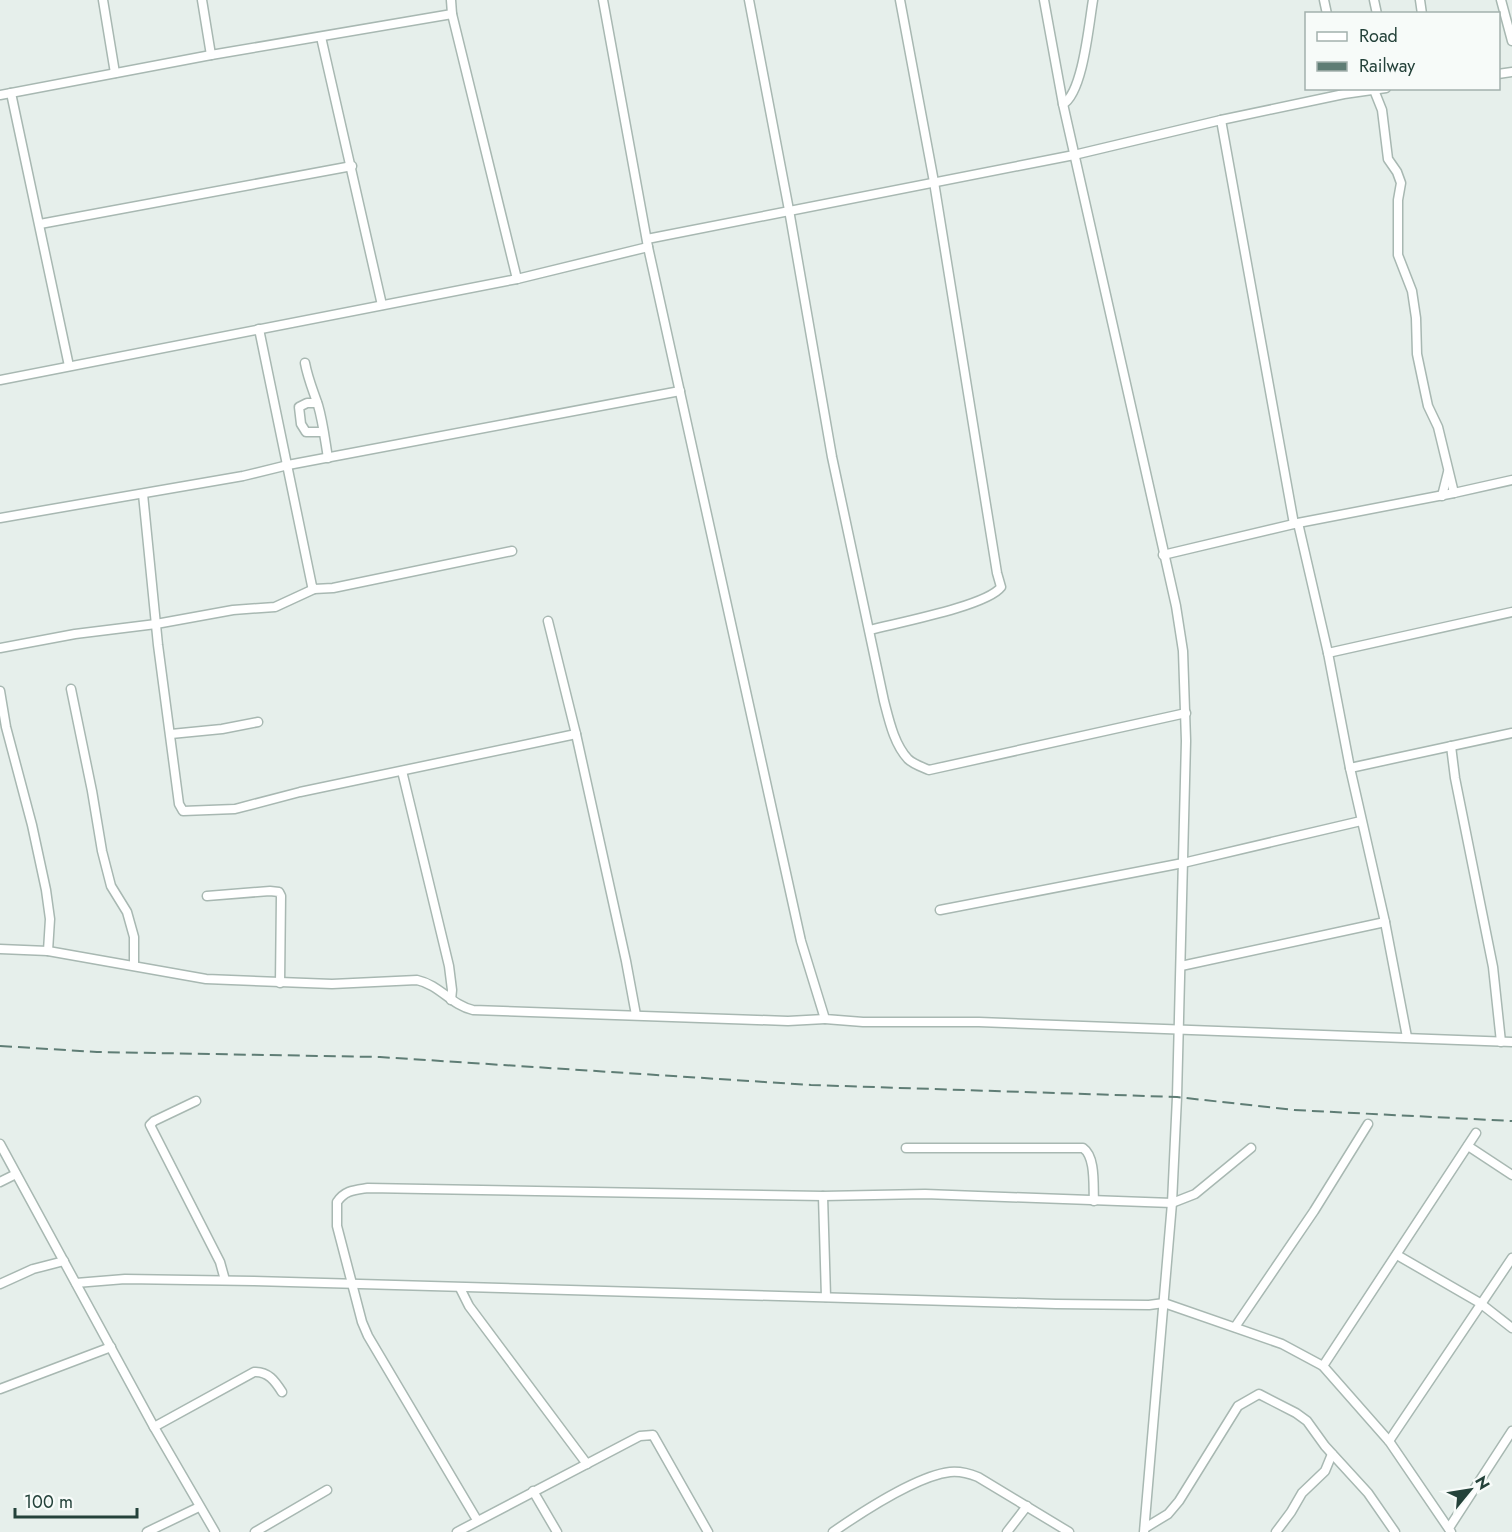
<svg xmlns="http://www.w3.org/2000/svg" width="1512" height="1532" font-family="Jost,sans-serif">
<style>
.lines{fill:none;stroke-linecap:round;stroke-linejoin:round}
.minor-casing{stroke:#a8b8b2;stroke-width:11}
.minor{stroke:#fff;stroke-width:8}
.rail{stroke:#5f7d75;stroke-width:2;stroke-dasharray:12 6;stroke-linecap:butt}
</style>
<rect width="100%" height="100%" fill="#e6efeb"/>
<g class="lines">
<g class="minor-casing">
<g id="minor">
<path d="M103,0L115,73"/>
<path d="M202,0L211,55"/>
<path d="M451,0L452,14L517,279"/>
<path d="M603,0L648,247L801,941L825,1019L863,1022H979L1512,1042"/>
<path d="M749,0L789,210L832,457L884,701C889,720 894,744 908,759C913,764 922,767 929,770L1186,713"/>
<path d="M1044,0L1063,104L1176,606L1183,651L1186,741L1177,1097L1172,1203L1144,1532"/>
<path d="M1324,0L1327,14"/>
<path d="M1374,0L1377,14"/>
<path d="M1420,0L1422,14"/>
<path d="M1501,0L1512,41"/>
<path d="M321,37L382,305"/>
<path d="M1498,74L1512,72"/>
<path d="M1374,90L1382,110L1388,159L1397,172L1401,183L1398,200V255L1412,291L1416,318L1417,354L1425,392L1428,406L1438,427L1454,493"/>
<path d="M11,93L69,366"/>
<path d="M0,95L211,55L452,14"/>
<path d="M1063,104C1083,93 1089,23 1093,0"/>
<path d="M1221,120L1294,524"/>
<path d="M40,224L352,166"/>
<path d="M647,239L1074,155L1221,120L1344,94L1386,88"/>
<path d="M259,329L312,586L314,589L333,588L512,551"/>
<path d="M305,363C308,379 313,390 318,405C323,422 325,440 328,458"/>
<path d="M0,380L517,279L648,247"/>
<path d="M317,403H307L299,407L301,424L306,432H323"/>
<path d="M143,494L158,645L179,804L183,811L235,809L300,792L576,734"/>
<path d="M1442,496L1448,472"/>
<path d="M0,518L243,476L288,465L680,391"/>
<path d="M1298,523L1328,653L1350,768L1385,922L1407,1037"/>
<path d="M1163,555L1298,523L1454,493L1512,480"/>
<path d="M548,621L576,734L626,961L636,1015"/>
<path d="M870,630C896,623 987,606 1001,587L997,573L934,182L900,0"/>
<path d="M0,648L75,634L156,624L233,610L275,607L314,589"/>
<path d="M1328,653L1512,612"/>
<path d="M71,689L92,791L102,851L111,886L127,912L134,937V965"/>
<path d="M0,691L6,727L32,825L46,890L50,919L48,951"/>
<path d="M171,734L222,729L258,722"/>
<path d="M1451,746L1455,778L1493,967L1501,1042"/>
<path d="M1350,768L1512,733"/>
<path d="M402,771L449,966L452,990L451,1000"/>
<path d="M207,896L270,891L279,892L281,896L280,983"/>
<path d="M940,910L1183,863L1361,821"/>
<path d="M0,949L48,951L206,979L332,984L417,980C440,985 451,1005 473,1010L788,1021L825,1019"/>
<path d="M1181,966L1385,922"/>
<path d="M196,1101L154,1121L150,1125L151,1127L220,1262L225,1280"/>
<path d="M0,1144L154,1427L215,1532"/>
<path d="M1468,1146L1512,1175"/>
<path d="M906,1148H1083C1096,1157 1093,1186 1094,1201"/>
<path d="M0,1182L16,1174"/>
<path d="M823,1196L826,1297"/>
<path d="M1397,1255L1480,1303L1512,1328"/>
<path d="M76,1283L125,1279L254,1281L1056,1304L1149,1305L1164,1303L1282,1344L1323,1366L1389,1441L1451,1532"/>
<path d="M0,1284L33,1269L64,1261"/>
<path d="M460,1288L469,1306L587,1464"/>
<path d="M1235,1327L1314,1211L1368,1124"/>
<path d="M1323,1366L1476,1133"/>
<path d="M0,1389L111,1347"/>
<path d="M154,1427L254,1372C268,1371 275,1381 282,1392"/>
<path d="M1389,1441L1512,1258"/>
<path d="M533,1491L557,1532"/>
<path d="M477,1520L368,1336L362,1322L337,1226V1202C345,1190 355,1190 368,1188L823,1196L925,1194L1172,1203L1195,1194L1251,1148"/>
<path d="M1145,1528L1168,1514L1179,1501L1238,1406L1259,1394L1296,1413L1307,1421L1325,1446L1368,1493L1395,1532"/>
<path d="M1449,1528L1512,1431"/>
<path d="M147,1532L199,1507"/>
<path d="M255,1532L327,1490"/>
<path d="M457,1532L640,1436L653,1435L708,1532"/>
<path d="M833,1532C862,1512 916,1476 950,1472C960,1471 968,1473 978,1477L1069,1532"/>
<path d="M1007,1532L1027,1506"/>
<path d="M1276,1532L1291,1512L1302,1493L1325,1471L1332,1454"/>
</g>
</g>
<use href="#minor" class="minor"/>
<path class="rail" d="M0,1046L97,1052L380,1057L811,1085L1177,1097L1294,1110L1512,1121"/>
</g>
<rect x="1305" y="12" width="195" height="78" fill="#f7fbf9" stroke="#a3b1ad" stroke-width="1.5"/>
<rect x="1317" y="32" width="30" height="9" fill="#ffffff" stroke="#a3b1ad" stroke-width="1.5"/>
<text x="1359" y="42" font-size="18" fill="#24423a">Road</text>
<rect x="1317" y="62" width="30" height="9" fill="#5f7d75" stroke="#a3b1ad" stroke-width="1.5"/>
<text x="1359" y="72" font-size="18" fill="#24423a">Railway</text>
<g transform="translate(1470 1490) rotate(60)" stroke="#f7fbf9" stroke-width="4.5" paint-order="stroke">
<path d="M0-4.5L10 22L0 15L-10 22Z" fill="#24423a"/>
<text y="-9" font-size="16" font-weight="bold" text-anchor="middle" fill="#24423a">N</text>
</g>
<path d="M15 1508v9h122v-9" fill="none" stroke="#24423a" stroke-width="3"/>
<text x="24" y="1508" font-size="18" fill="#24423a" stroke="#f7fbf9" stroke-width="4.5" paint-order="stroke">100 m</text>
</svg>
